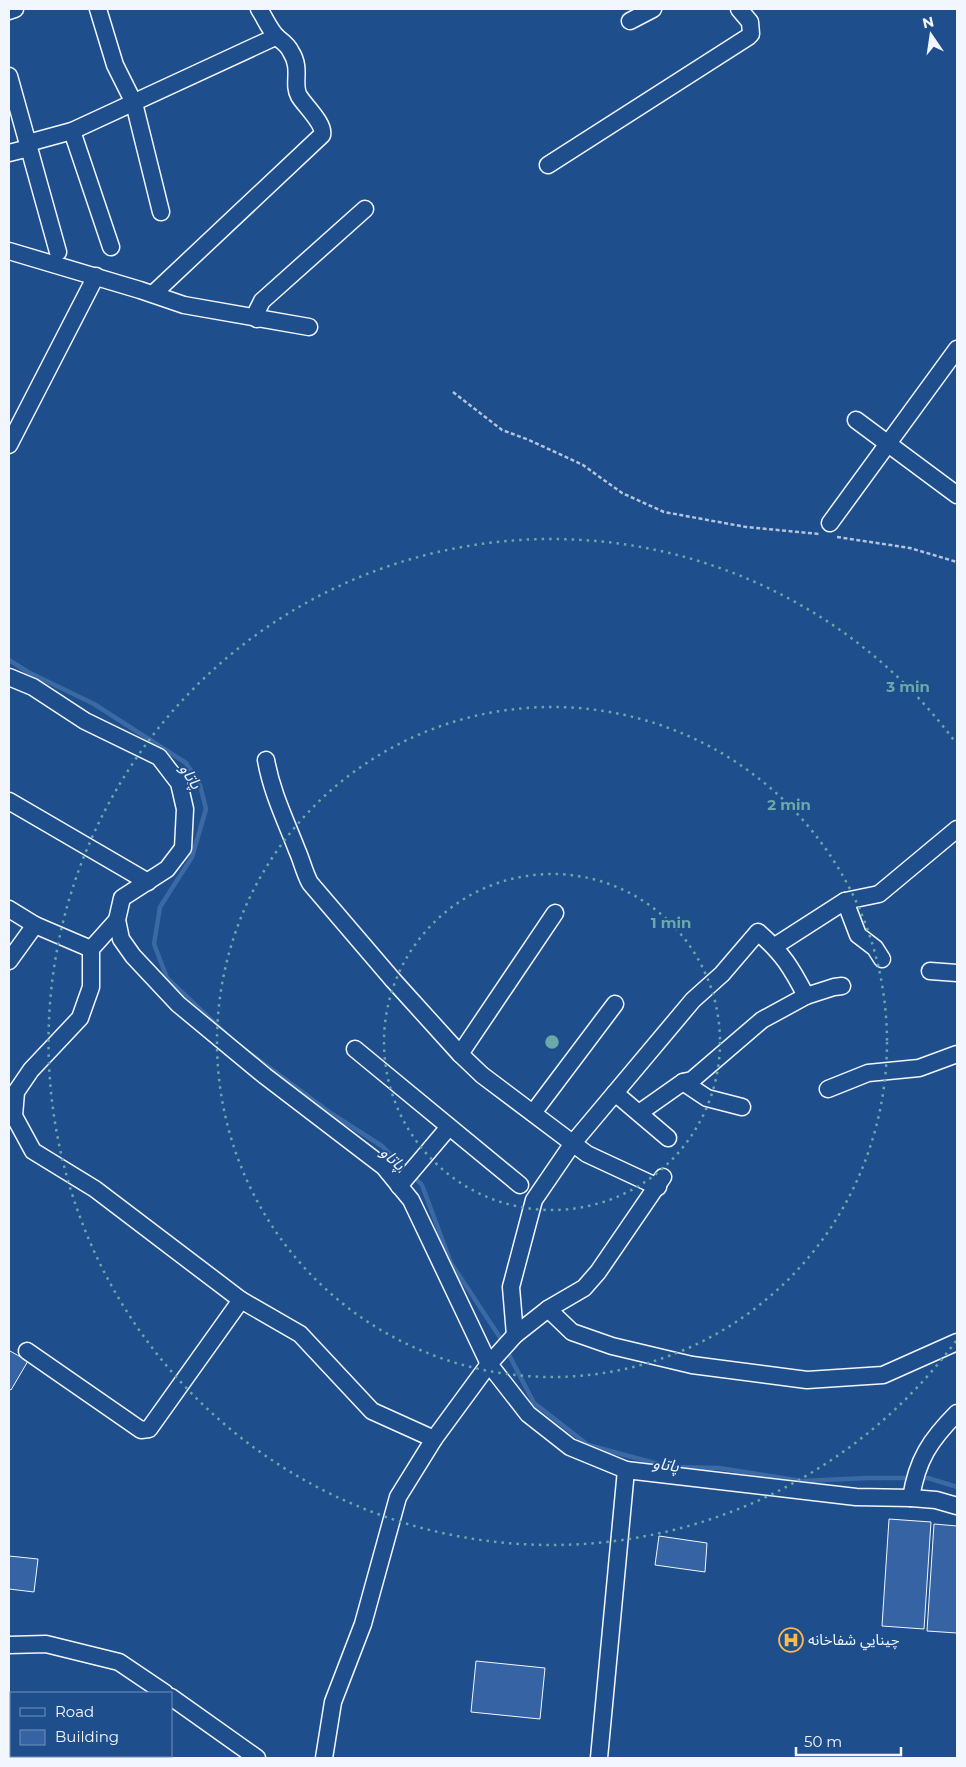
<svg xmlns="http://www.w3.org/2000/svg" width="966" height="1767" font-family="Montserrat,'Noto Sans Arabic',sans-serif">
<style>
.lines{fill:none;stroke-linecap:round;stroke-linejoin:round}
.stream{stroke:#3b69a3;stroke-width:4.5}
.building{fill:#3563a3;stroke:#f2f6ff}
.minor-casing{stroke:#f2f6ff;stroke-width:19}
.path{stroke:#b3c4dc;stroke-width:2.5;stroke-dasharray:4 2.5;stroke-linecap:butt}
.minor{stroke:#1f4e8c;stroke-width:16}
.ring{fill:none;stroke:#6aa9a8;stroke-width:2.5;stroke-dasharray:2.5 5}
.labels{text-anchor:middle;stroke-width:4;stroke-linejoin:round;paint-order:stroke}
.poi-label{font-size:15px;fill:#f2f6ff;stroke:#1f4e8c;text-anchor:start}
.water-label{font-size:16px;font-style:italic;fill:#f2f6ff;stroke:#1f4e8c}
.centre{fill:#6aa9a8;stroke:#1f4e8c;stroke-width:2.5}
.ring-label{font-size:15px;text-anchor:middle;font-weight:bold;fill:#6aa9a8;stroke:#1f4e8c;stroke-width:4;stroke-linejoin:round;paint-order:stroke}
</style>
<rect width="100%" height="100%" fill="#1f4e8c"/>
<g class="lines">
<g class="stream">
<path d="M9,660L28,672L94,704L186,763L200,785L206,809L192,857L160,907L154,944L167,978L225,1033"/>
<path d="M244,1049L332,1114L382,1146L422,1185L451,1263L503,1342"/>
<path d="M506,1349L534,1403L588,1445L669,1467L719,1468L802,1481L868,1478H912"/>
<path d="M920,1478H928L957,1487"/>
</g>
</g>
<g class="building">
<path d="M10,1351L28,1361L11,1390L9,1389V1354Z"/>
<path d="M889,1519L931,1522L924,1629L882,1626Z"/>
<path d="M934,1524L957,1526V1633L927,1631Z"/>
<path d="M659,1536L707,1543L705,1572L655,1565Z"/>
<path d="M9,1556L38,1559L34,1592L9,1589Z"/>
<path d="M476,1661L545,1668L540,1719L471,1712Z"/>
</g>
<g class="lines">
<g class="minor-casing">
<g id="minor">
<path d="M98,9L115,65L134,103L161,212"/>
<path d="M9,11L15,9"/>
<path d="M630,21L653,9"/>
<path d="M9,76L58,252"/>
<path d="M72,131L111,247"/>
<path d="M28,143L72,131L271,39L277,37"/>
<path d="M9,153L29,148"/>
<path d="M548,165L748,37L751,34L750,22L739,9"/>
<path d="M9,251L140,290L184,305L309,327"/>
<path d="M153,294L322,135C325,124 305,106 299,96C292,84 302,69 291,52C288,45 283,42 278,38C270,31 265,18 259,9"/>
<path d="M257,319V311L262,301L365,209"/>
<path d="M856,420L957,495"/>
<path d="M9,445L96,276"/>
<path d="M830,523L957,349"/>
<path d="M9,677L33,687L85,721L159,757L179,783L185,809L183,848L167,869L122,898L117,920L121,939L133,956L178,1004L265,1076L384,1167L411,1200L489,1364L528,1414L570,1447L626,1470L856,1497L911,1498L936,1500L957,1506"/>
<path d="M266,760C272,793 285,819 297,850C302,861 304,872 310,883L393,980L460,1054L482,1075L587,1154L658,1187"/>
<path d="M9,801L148,882"/>
<path d="M845,901L858,935L875,948L882,959"/>
<path d="M9,909L35,925L91,949"/>
<path d="M117,920L91,949V987L80,1018L31,1070L16,1092L14,1116L33,1151L95,1189L241,1300L300,1334L372,1411L434,1439"/>
<path d="M775,946L845,901L879,894L957,829"/>
<path d="M9,961L35,925"/>
<path d="M930,971L957,973"/>
<path d="M355,1049L520,1185"/>
<path d="M460,1054L555,913"/>
<path d="M683,1082L707,1098L742,1107"/>
<path d="M828,1089L868,1073L919,1068L957,1054"/>
<path d="M615,1093L668,1138"/>
<path d="M533,1113L615,1004"/>
<path d="M639,1113L683,1082L692,1080L762,1020L806,996L834,987L842,986"/>
<path d="M399,1186L449,1127"/>
<path d="M548,1309L572,1332L612,1346L692,1365L807,1380L883,1375L957,1342"/>
<path d="M515,1335L511,1287L534,1200L573,1143L693,1000L722,974L758,932C783,954 791,967 806,996"/>
<path d="M27,1351L141,1430L149,1429L241,1300"/>
<path d="M911,1498C917,1460 930,1440 957,1413"/>
<path d="M9,1645L46,1644L119,1662L165,1693"/>
<path d="M171,1697L257,1758"/>
<path d="M324,1758L333,1702L363,1624L398,1497L434,1439L489,1364L515,1335L548,1309L584,1288L598,1272L663,1177"/>
<path d="M599,1758L626,1470"/>
</g>
</g>
<g class="path">
<path d="M453,392L502,430L529,440L583,465L622,493L664,512L746,527L819,534"/>
<path d="M837,537L910,548L957,562"/>
</g>
<use href="#minor" class="minor"/>
</g>
<g class="ring">
<circle cx="552" cy="1042" r="168"/>
<circle cx="552" cy="1042" r="335"/>
<path d="M956 1341A503 503 0 1 1 956 743"/>
</g>
<defs>
<g id="hospital-ring" transform="scale(1.25)"><circle r="9.5" fill="#1f4e8c" stroke="#ffb74d" stroke-width="1.5"/><path d="M-5-5h3v3.5h4V-5h3V5h-3V1.5h-4V5h-3Z" fill="#ffb74d"/></g>
</defs>
<g fill-rule="evenodd">
<use href="#hospital-ring" x="791" y="1640"/>
</g>
<g class="labels">
<g class="poi-label">
<text x="808" y="1645">چينايي شفاخانه</text>
</g>
<g class="water-label">
<text transform="translate(191 776) rotate(57)" y="6">پاتاو</text>
<text transform="translate(393 1158) rotate(43)" y="6">پاتاو</text>
<text transform="translate(666 1464) rotate(9)" y="6">پاتاو</text>
</g>
</g>
<circle cx="552" cy="1042" r="8" class="centre"/>
<g class="ring-label">
<text x="908" y="692">3 min</text>
<text x="789" y="810">2 min</text>
<text x="671" y="928">1 min</text>
</g>
<rect width="966" height="1767" fill="none" stroke="#f2f6ff" stroke-width="20"/>
<rect x="10" y="1692" width="162" height="65" fill="#1f4e8c" stroke="#7391ba"/>
<rect x="20" y="1708" width="25" height="8" fill="#1f4e8c" stroke="#7391ba"/>
<text x="55" y="1717" font-size="15" fill="#f2f6ff">Road</text>
<rect x="20" y="1730" width="25" height="15" fill="#3563a3" stroke="#7391ba"/>
<text x="55" y="1742" font-size="15" fill="#f2f6ff">Building</text>
<g transform="translate(931 35) rotate(347)" stroke="#1f4e8c" stroke-width="4" paint-order="stroke">
<path d="M0-4L9 19L0 12L-9 19Z" fill="#f2f6ff"/>
<text y="-8" font-size="14" font-weight="bold" text-anchor="middle" fill="#f2f6ff">N</text>
</g>
<path d="M796 1747v8h105v-8" fill="none" stroke="#f2f6ff" stroke-width="2.5"/>
<text x="804" y="1747" font-size="15" fill="#f2f6ff" stroke="#1f4e8c" stroke-width="4" paint-order="stroke">50 m</text>
</svg>
